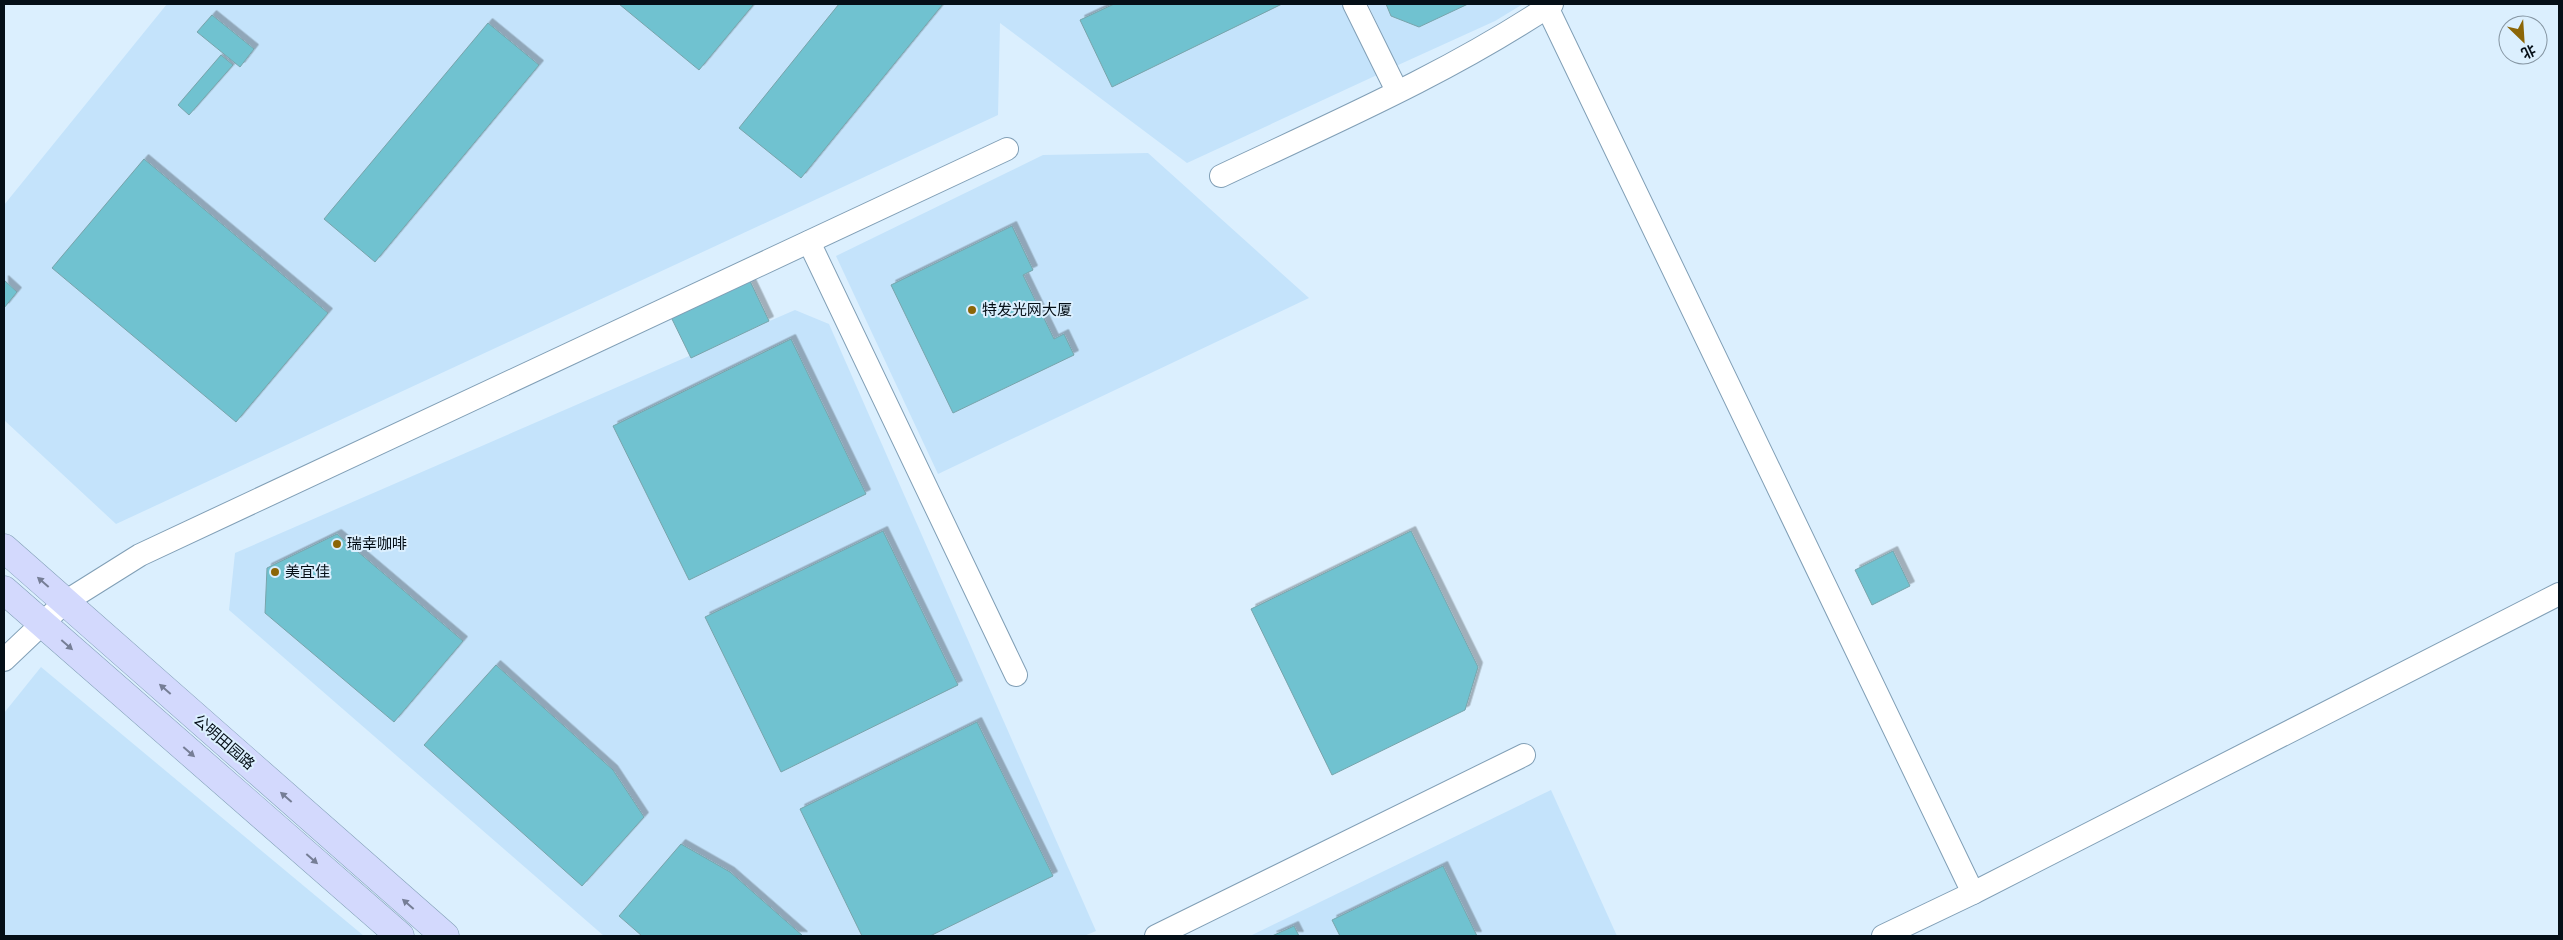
<svg xmlns="http://www.w3.org/2000/svg" width="2563" height="940" font-family="'Public Sans','Noto Sans SC',sans-serif">
<style>
.built{fill:#c4e3fb}
.building{fill:#70c2d0;stroke:#78a4ab;filter:url(#shadow)}
.lines{fill:none;stroke-linecap:round;stroke-linejoin:round}
.street-casing{stroke:#819fb6;stroke-width:24}
.secondary-casing{stroke:#819fb6;stroke-width:29}
.street{stroke:#fff;stroke-width:22}
.secondary{stroke:#d3d9fd;stroke-width:28}
.oneway{fill:#767e96}
.poi-dot{fill:#8c6607;stroke:#dbeffe;stroke-width:2}
.labels{text-anchor:middle;stroke-width:4;stroke-linejoin:round;paint-order:stroke}
.poi-label{font-size:15px;fill:#050f17;stroke:#dbeffe;text-anchor:start}
.street-label{font-size:15px;fill:#050f17;stroke:#dbeffe}
</style>
<defs>
<filter id="shadow"><feDropShadow dx="4.5" dy="-4.5" stdDeviation="0" flood-color="#0004"/></filter>
</defs>
<rect width="100%" height="100%" fill="#dbeffe"/>
<g class="built">
<path d="M167,4H1342L1377,75L1187,163L1000,23L998,115L116,524L4,420V205Z"/>
<path d="M1368,4H1523L1495,21L1396,66Z"/>
<path d="M1148,153L1309,298L938,474L836,256L1043,155Z"/>
<path d="M795,310L829,324L1096,931L1084,936H604L229,610L235,553Z"/>
<path d="M41,667L364,936H4V713Z"/>
<path d="M1551,790L1617,936H1250Z"/>
</g>
<g class="building">
<path d="M619,4H754L699,70Z"/>
<path d="M839,4H943L801,178L739,128Z"/>
<path d="M1114,4H1282L1112,87L1080,20Z"/>
<path d="M1386,4H1468L1419,27L1391,16Z"/>
<path d="M212,15L254,49L240,67L197,32Z"/>
<path d="M488,23L539,65L375,262L324,219Z"/>
<path d="M221,55L233,65L189,115L178,105Z"/>
<path d="M144,159L328,313L236,422L52,268Z"/>
<path d="M1012,226L1033,270L1023,275L1054,339L1064,334L1074,355L953,413L891,285Z"/>
<path d="M749,279L769,321L691,358L671,317Z"/>
<path d="M4,280L17,292L4,308Z"/>
<path d="M791,339L866,494L689,580L613,426Z"/>
<path d="M883,531L958,685L781,772L705,617Z"/>
<path d="M1411,531L1478,667L1465,710L1332,775L1251,609Z"/>
<path d="M337,534L463,641L394,722L265,613L267,568Z"/>
<path d="M1893,551L1910,586L1872,605L1855,570Z"/>
<path d="M496,665L613,770L644,817L582,886L424,745Z"/>
<path d="M977,722L1053,876L930,936H862L800,809Z"/>
<path d="M681,844L730,872L803,936H642L619,916Z"/>
<path d="M1443,866L1477,936H1340L1332,920Z"/>
<path d="M1294,926L1299,936H1272Z"/>
</g>
<g class="lines">
<g class="street-casing">
<g id="street">
<path d="M1354,4L1397,91"/>
<path d="M1547,7L1973,893"/>
<path d="M1221,176C1333,123 1449,73 1552,4"/>
<path d="M809,242L1016,675"/>
<path d="M4,660L65,602L140,555L1007,149"/>
<path d="M1156,936L1524,755"/>
<path d="M1883,936L1973,893L2559,594"/>
</g>
</g>
<g class="secondary-casing">
<g id="secondary">
<path d="M4,548L445,936"/>
<path d="M4,590L400,936"/>
</g>
</g>
<use href="#street" class="street"/>
<use href="#secondary" class="secondary"/>
</g>
<defs><path id="oneway-solid" d="M-6-.8H1V-3.2L6.5 0L1 3.2V.8H-6Z" transform="scale(1.25)"/></defs>
<g class="oneway">
<use href="#oneway-solid" transform="translate(43 582) rotate(-139)"/>
<use href="#oneway-solid" transform="translate(67 645) rotate(41)"/>
<use href="#oneway-solid" transform="translate(165 689) rotate(-139)"/>
<use href="#oneway-solid" transform="translate(189 752) rotate(41)"/>
<use href="#oneway-solid" transform="translate(286 797) rotate(-139)"/>
<use href="#oneway-solid" transform="translate(312 859) rotate(41)"/>
<use href="#oneway-solid" transform="translate(408 904) rotate(-139)"/>
</g>
<g class="poi-dot">
<circle cx="972" cy="310" r="5"/>
<circle cx="337" cy="544" r="5"/>
<circle cx="275" cy="572" r="5"/>
</g>
<g class="labels">
<g class="poi-label">
<text x="982" y="315">特发光网大厦</text>
<text x="347" y="549">瑞幸咖啡</text>
<text x="285" y="577">美宜佳</text>
</g>
<g class="street-label">
<text transform="translate(224 742) rotate(41)" y="5">公明田园路</text>
</g>
</g>
<rect width="2563" height="940" fill="none" stroke="#050f17" stroke-width="10"/>
<g transform="translate(2523 40) rotate(155)"><circle r="24" fill="#dbeffe" stroke="#8595a2"/>
<path d="M0-4L9 19L0 12L-9 19Z" fill="#8c6607"/>
<text y="-8" font-size="14" font-weight="bold" text-anchor="middle" fill="#050f17">北</text>
</g>
</svg>
